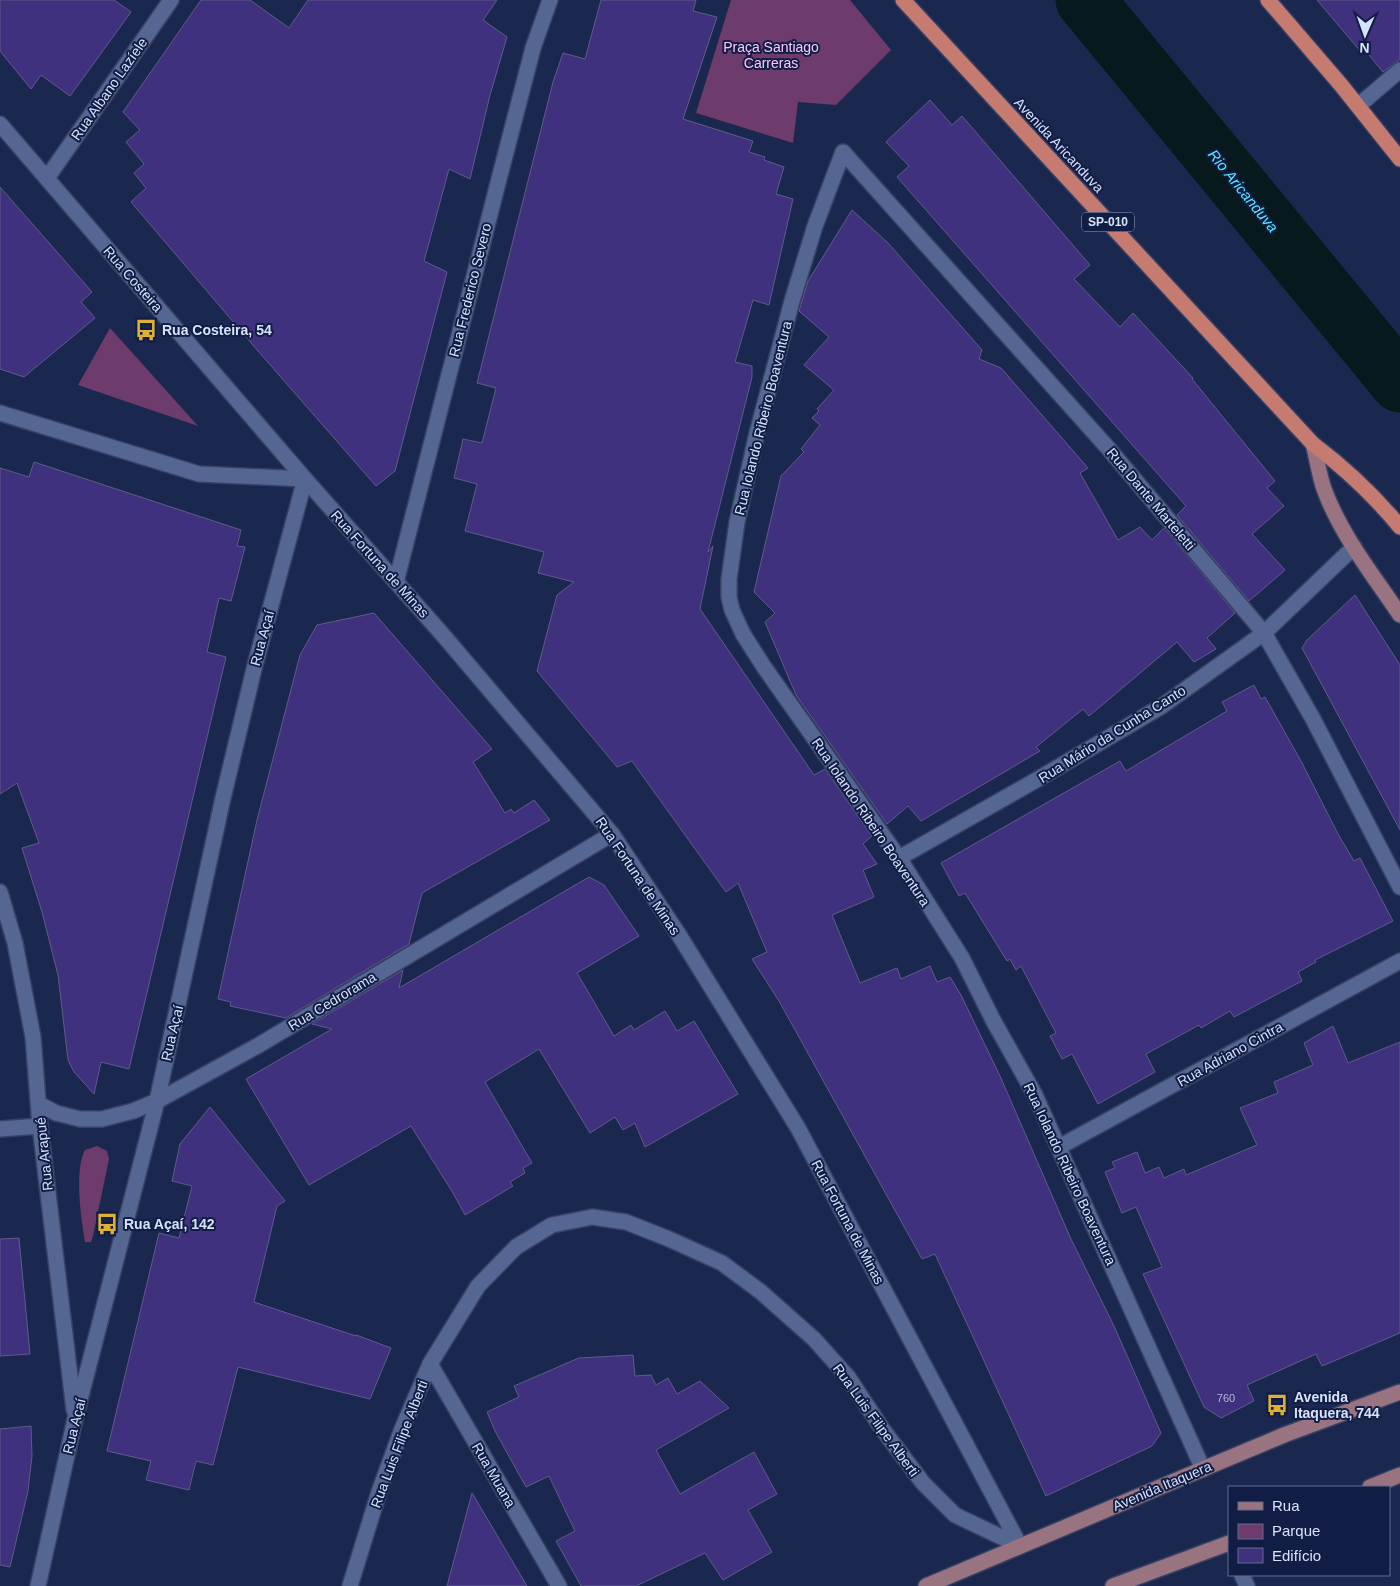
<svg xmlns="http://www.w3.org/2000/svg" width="1400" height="1586" font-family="Helvetica,sans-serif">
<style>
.green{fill:#6d3b6c}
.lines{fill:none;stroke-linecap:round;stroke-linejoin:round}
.river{stroke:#07191c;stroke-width:59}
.building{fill:#40317e;stroke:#5f5b8a}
.minor-casing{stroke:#384164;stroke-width:18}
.major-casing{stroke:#384164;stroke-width:18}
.highway-casing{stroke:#384164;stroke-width:18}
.minor{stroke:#556693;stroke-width:15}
.major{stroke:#99737f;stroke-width:15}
.highway{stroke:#c67b71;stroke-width:15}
.labels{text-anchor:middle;stroke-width:4;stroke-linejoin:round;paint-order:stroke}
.number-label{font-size:11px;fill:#b1b6dc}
.shield{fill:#111d44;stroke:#9ca7c5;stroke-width:1}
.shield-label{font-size:12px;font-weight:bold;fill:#d7e2fc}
.park-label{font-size:14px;fill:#fdc6fb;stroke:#111d44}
.street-label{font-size:14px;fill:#d7e2fc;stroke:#111d44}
.poi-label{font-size:14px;font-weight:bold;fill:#d7e2fc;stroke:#111d44;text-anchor:start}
.water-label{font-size:15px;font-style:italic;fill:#58e8fc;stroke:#111d44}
</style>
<rect width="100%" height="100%" fill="#1a284f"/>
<g class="green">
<path d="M731,0H850L891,50L836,105L798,102L793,143L696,113Z"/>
<path d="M110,328L198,426L78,385Z"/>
<path d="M97,1146L107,1151L109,1159L93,1236L91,1242H85C81,1219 74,1170 85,1150Z"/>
</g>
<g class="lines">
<path class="river" d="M1085,0L1400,383"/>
</g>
<g class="building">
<path d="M0,0H114L131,12L70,96L41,75L31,89L0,51Z"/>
<path d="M201,0H250L289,28L308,0H497L483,20L507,37L490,95L470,179L449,169L424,261L447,272L395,471L376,486L258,351L131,202L146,188L134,173L144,164L126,142L140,130L123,112Z"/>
<path d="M601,0H696L693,11L717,17L683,119L753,141L749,152L765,157L764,160L784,167L776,194L793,199L769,305L753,300L735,362L752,366V377L708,552L713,546L700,609L814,775L825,769L872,836L863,844L877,864L863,870L874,897L832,915L860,983L897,968L901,979L930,966L937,982L950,977L961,995L1000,1076L1071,1239L1114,1326L1161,1433L1152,1446L1046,1496L935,1254L922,1259L779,1001L752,959L767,952L738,883L726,892L632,761L617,767L537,671L557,595L574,582L538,573L544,552L465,531L477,484L454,478L463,439L482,443L496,388L477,383L553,82L563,53L585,59Z"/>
<path d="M1317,0H1400V59L1383,72L1364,49L1361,52Z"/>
<path d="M930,100L952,125L962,116L1090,265L1074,279L1120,327L1133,313L1193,378L1192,379L1275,481L1267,488L1284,506L1252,534L1285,570L1249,601L1177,515L1186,506L897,177L909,166L886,142Z"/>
<path d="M0,187L92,292L81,302L95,318L24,377L0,369Z"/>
<path d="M852,210L888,243L982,350L979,359L1001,368L1088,468L1080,473L1118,540L1140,527L1152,540L1164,528L1235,613L1207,638L1216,649L1194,662L1177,642L1089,716L1083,709L1036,747L1040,751L921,821L908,806L887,824L796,695L765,622L775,613L754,592L781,476L804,452L801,449L820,425L812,418L819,411L817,409L834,390L804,365L829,337L799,311L808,281Z"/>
<path d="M34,462L241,530L237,546L245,547L231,601L219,598L207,652L226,657L129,1069L101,1062L94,1094L74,1072L68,1060L58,975L42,912L22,848L39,843L17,783L0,794V468L29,477Z"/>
<path d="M1355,595L1400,665V830L1302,648L1307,640Z"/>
<path d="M374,613L492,749L473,762L505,813L511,809L514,813L534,800L550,820L422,893L409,944L286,1018L230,1006L231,1002L218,999L257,820L300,655L317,625Z"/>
<path d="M1254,685L1261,699L1265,697L1301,761L1338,834L1354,861L1360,858L1393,921L1315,960L1316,962L1298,972L1302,981L1234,1017L1230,1011L1201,1028L1199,1025L1146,1054L1155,1072L1098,1104L1072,1054L1062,1059L1050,1036L1056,1033L1021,966L1016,970L1010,959L1007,961L965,893L959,896L941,863L1120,761L1126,771L1227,711L1222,702Z"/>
<path d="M589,877L604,885L639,936L577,973L614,1036L631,1025L634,1030L665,1011L677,1031L694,1021L738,1094L645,1147L635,1123L623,1130L615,1117L590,1133L539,1049L485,1082L532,1163L523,1168L525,1173L510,1182L513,1186L465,1215L453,1193L411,1126L309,1185L246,1079L332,1029L312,1024L403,970L399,988Z"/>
<path d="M1333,1026L1348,1063L1400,1042V1333L1322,1366L1316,1354L1247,1385L1254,1401L1221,1418L1204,1407L1143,1274L1162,1267L1136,1207L1122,1213L1105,1172L1115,1168L1112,1162L1137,1152L1145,1173L1159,1167L1164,1178L1184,1169L1186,1175L1257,1145L1240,1108L1278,1093L1274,1082L1313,1065L1304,1043Z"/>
<path d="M210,1107L285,1201L277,1206L254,1302L356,1336V1335L391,1348L370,1399L238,1367L213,1465L196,1461L189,1490L146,1480L151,1461L107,1451L159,1233L179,1238L192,1186L172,1181L180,1144Z"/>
<path d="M19,1238L30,1354L0,1356V1239Z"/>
<path d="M633,1355L635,1376L651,1375L656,1385L668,1378L677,1394L700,1381L729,1408L656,1450L680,1494L754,1452L777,1494L748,1510L772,1552L723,1580L705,1553L636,1586H581L556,1541L575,1531L549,1476L526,1487L495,1431L487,1412L519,1397L514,1386L579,1358Z"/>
<path d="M31,1426L32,1456L28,1491L10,1567L0,1565V1429Z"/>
<path d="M472,1493L527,1586H447Z"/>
</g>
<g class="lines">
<g class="minor-casing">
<g id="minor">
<path d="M1358,106L1400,70"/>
<path d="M0,124L305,479L443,635L612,834L679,935L798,1128L1020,1546"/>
<path d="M47,178L171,0"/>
<path d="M0,413L199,474L305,479"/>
<path d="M396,582L499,179L533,48L550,0"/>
<path d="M899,858L1038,779L1162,706L1264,633L1354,547"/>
<path d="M0,892L15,943L33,1037L40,1126L74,1410"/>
<path d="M39,1104L56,1113L80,1119H102L133,1111L157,1101L259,1045L612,834"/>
<path d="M0,1129L40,1126"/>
<path d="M1059,1147L1400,961"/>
<path d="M430,1364L559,1586"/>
<path d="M1203,1469L1035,1095L993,1020L962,958L899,858L764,667L743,634L732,610L729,597V579L737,522L757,433L792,301L815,226L843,152L1108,448L1264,633L1313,719L1400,887"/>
<path d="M1242,1575L1247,1586"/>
<path d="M38,1586L75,1419L157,1101L223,798L255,665L305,479"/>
<path d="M350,1586L380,1489L402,1429L430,1364L478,1286L516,1247L552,1225L592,1217L626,1222L669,1239L722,1263L761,1292L814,1339L848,1377L883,1430L923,1483L955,1515L1020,1546"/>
</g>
</g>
<g class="major-casing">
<g id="major">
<path d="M1313,444C1317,458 1319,475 1324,489C1341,535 1373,575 1400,615"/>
<path d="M1370,1487L1400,1475"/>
<path d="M926,1586L1203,1469L1284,1435L1400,1392"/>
<path d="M1113,1586L1229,1543"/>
</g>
</g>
<g class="highway-casing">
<g id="highway">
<path d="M903,0L1313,444C1346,469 1373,494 1400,527"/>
<path d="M1268,0L1341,85L1400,159"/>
</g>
</g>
<use href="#minor" class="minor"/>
<use href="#major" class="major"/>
<use href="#highway" class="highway"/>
</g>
<defs>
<g id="bus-bare" transform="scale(1.725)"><path d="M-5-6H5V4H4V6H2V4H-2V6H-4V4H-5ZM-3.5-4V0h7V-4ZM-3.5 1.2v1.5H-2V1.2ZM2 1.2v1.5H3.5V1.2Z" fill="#deb133" stroke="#111d44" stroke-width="2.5" paint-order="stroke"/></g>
</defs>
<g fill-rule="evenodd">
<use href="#bus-bare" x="146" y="330"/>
<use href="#bus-bare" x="107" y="1224"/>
<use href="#bus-bare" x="1277" y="1405"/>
</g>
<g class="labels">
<g class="number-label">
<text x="1226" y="1402">760</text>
</g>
<rect class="shield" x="1082" y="212.5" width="52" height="19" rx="4"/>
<g class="shield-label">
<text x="1108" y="226">SP-010</text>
</g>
<g class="park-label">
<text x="771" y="52">Praça Santiago<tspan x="771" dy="16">Carreras</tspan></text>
</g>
<g class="street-label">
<text transform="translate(109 89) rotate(-55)" y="5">Rua Albano Lazíele</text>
<text transform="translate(1059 145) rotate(47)" y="5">Avenida Aricanduva</text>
<text transform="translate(133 279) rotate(49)" y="5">Rua Costeira</text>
<text transform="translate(470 290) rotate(-76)" y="5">Rua Frederico Severo</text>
<text transform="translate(763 418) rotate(-76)" y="5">Rua Iolando Ribeiro Boaventura</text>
<text transform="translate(1151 499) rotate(50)" y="5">Rua Dante Marteletti</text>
<text transform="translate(380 564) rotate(48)" y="5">Rua Fortuna de Minas</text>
<text transform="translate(262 638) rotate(-75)" y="5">Rua Açaí</text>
<text transform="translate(1112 734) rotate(-32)" y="5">Rua Mário da Cunha Canto</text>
<text transform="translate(871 822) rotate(56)" y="5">Rua Iolando Ribeiro Boaventura</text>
<text transform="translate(638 876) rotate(56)" y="5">Rua Fortuna de Minas</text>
<text transform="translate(332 1001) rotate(-31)" y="5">Rua Cedrorama</text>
<text transform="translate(172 1033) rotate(-77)" y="5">Rua Açaí</text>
<text transform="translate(1230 1054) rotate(-29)" y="5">Rua Adriano Cintra</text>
<text transform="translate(44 1154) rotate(-96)" y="5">Rua Arapué</text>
<text transform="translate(1070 1174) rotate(65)" y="5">Rua Iolando Ribeiro Boaventura</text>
<text transform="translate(848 1222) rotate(62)" y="5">Rua Fortuna de Minas</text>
<text transform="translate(876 1420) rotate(54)" y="5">Rua Luis Filipe Alberti</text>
<text transform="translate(74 1426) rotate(-76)" y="5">Rua Açaí</text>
<text transform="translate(399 1444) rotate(-69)" y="5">Rua Luis Filipe Alberti</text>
<text transform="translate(494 1475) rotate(60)" y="5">Rua Muana</text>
<text transform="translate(1162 1486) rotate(-23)" y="5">Avenida Itaquera</text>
</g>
<g class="poi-label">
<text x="162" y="335">Rua Costeira, 54</text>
<text x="124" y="1229">Rua Açaí, 142</text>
<text x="1294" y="1402">Avenida<tspan x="1294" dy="16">Itaquera, 744</tspan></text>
</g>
<g class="water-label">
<text transform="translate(1243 191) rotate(51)" y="5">Rio Aricanduva</text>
</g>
</g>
<rect x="1228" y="1486" width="162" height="90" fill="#111d44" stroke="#606c8e"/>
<rect x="1238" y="1502" width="25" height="8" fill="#99737f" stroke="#606c8e"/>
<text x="1272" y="1511" font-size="15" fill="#d7e2fc">Rua</text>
<rect x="1238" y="1524" width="25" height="15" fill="#6d3b6c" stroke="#606c8e"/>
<text x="1272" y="1536" font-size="15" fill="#d7e2fc">Parque</text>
<rect x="1238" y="1548" width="25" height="15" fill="#40317e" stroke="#606c8e"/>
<text x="1272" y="1561" font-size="15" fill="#d7e2fc">Edifício</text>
<g transform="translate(1365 35) rotate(182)" stroke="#111d44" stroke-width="4" paint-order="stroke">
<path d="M0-4L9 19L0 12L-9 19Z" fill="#d7e2fc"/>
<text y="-8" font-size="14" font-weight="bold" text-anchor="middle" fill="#d7e2fc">N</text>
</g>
</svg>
